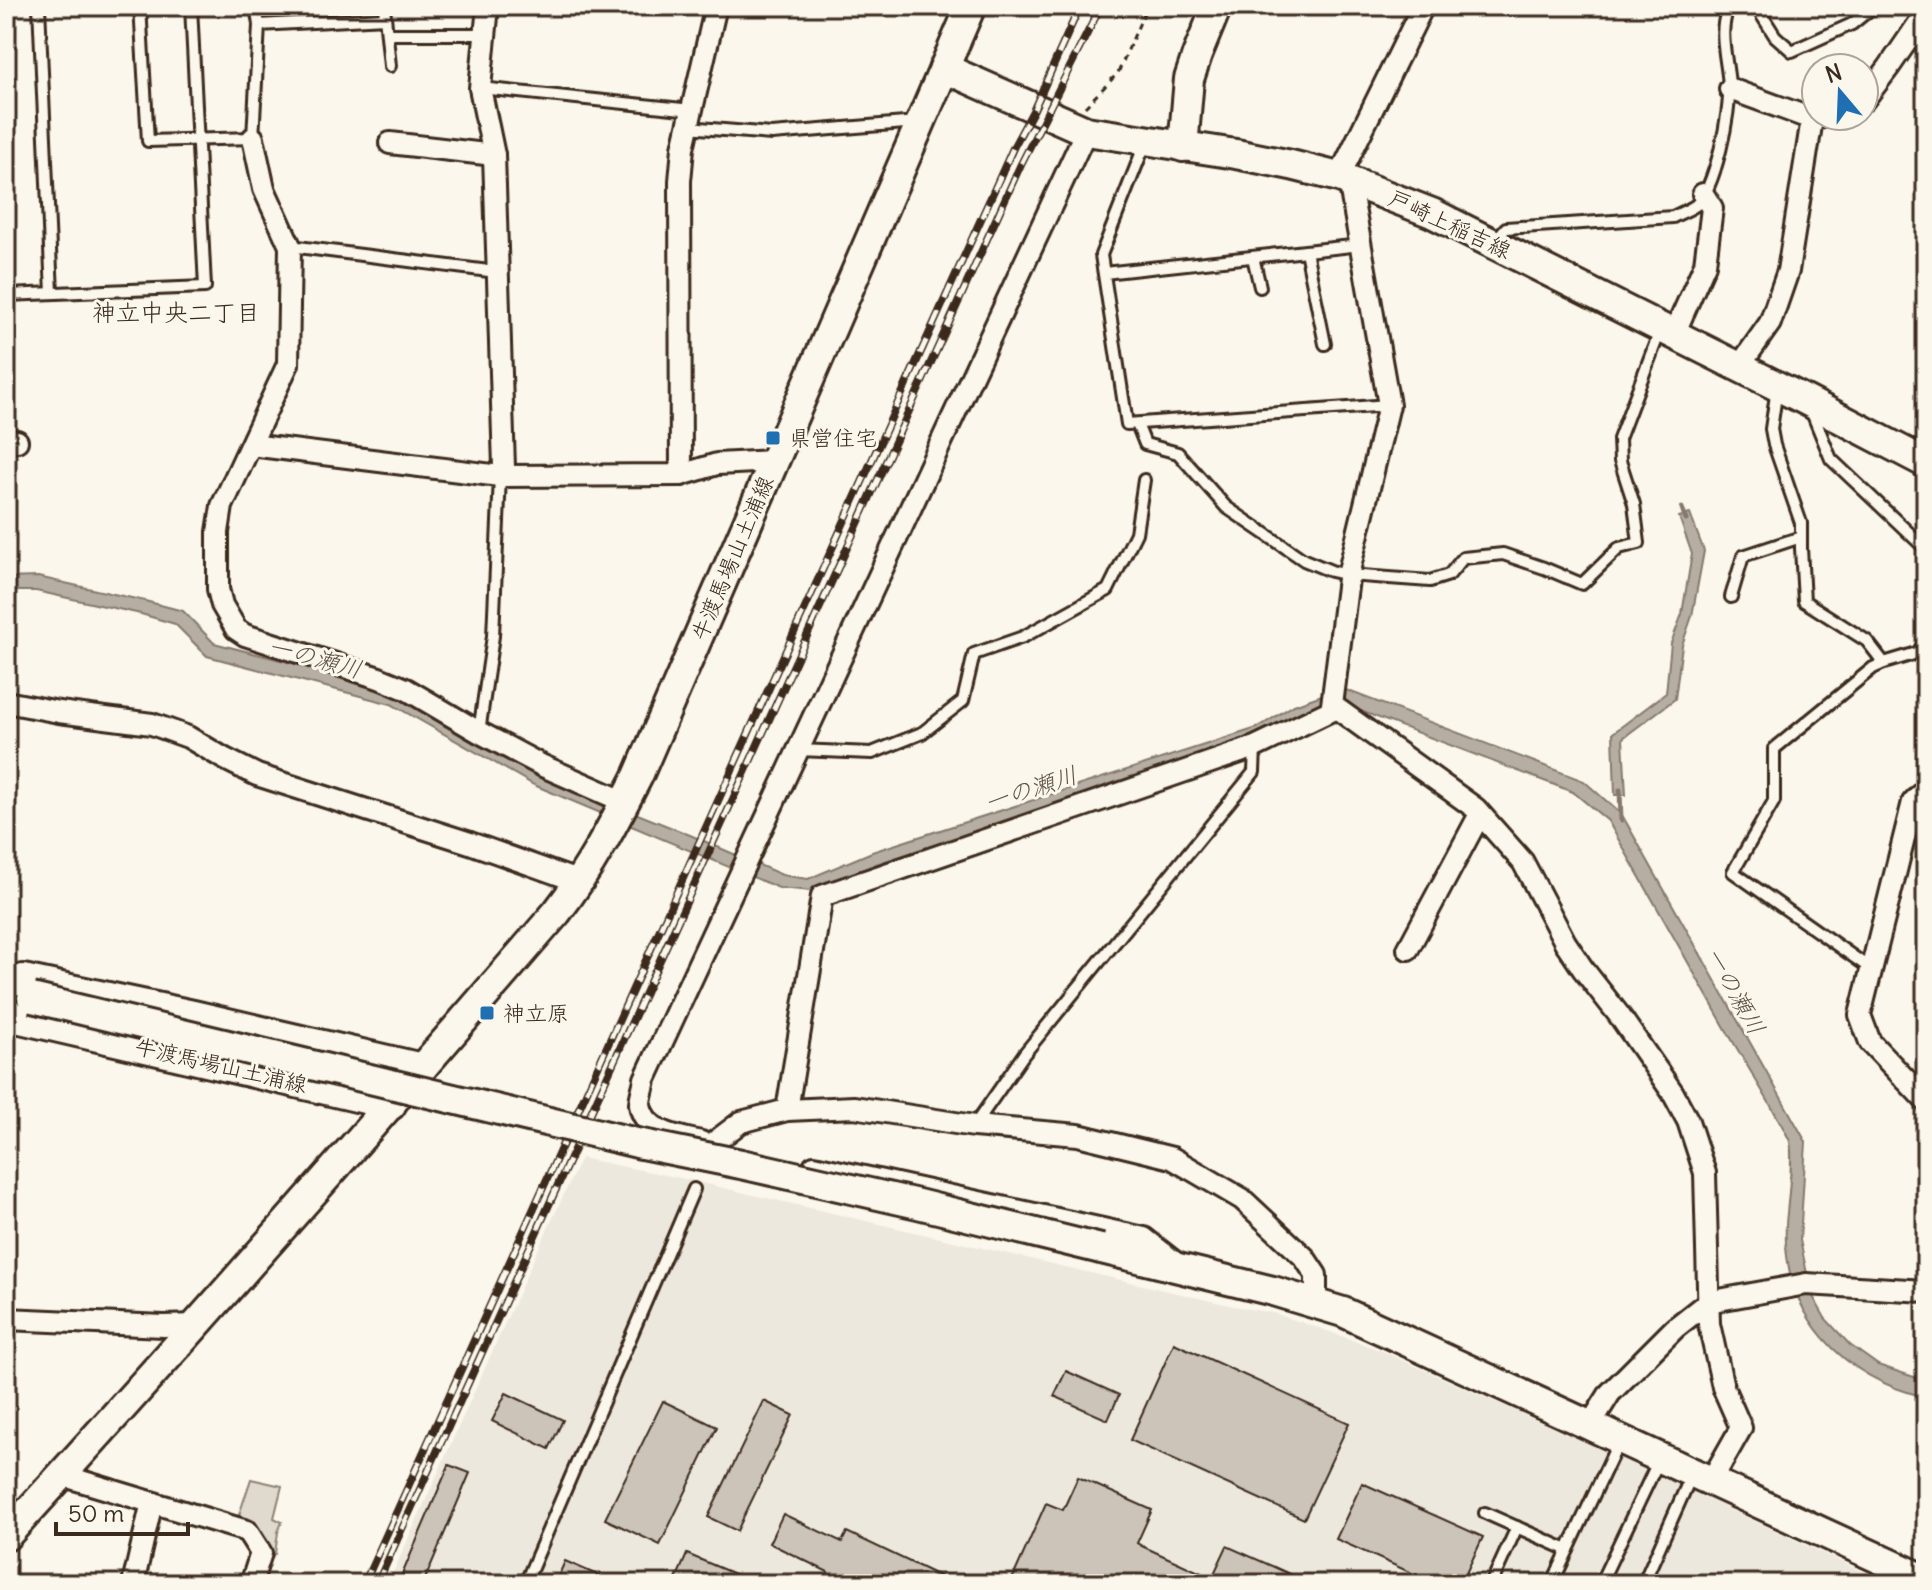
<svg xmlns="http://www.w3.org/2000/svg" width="1932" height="1590" font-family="Delius,'Klee One',sans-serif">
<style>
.built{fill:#ede8dd}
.green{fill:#dfd9ce;stroke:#8d8276;stroke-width:2}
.water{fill:#b6aea2;stroke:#85796d;stroke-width:2}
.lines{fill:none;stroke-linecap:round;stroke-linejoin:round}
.stream{stroke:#85796d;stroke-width:5}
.building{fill:#ccc4b9;stroke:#3b2a1e;stroke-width:2}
.lane-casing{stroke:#3b2a1e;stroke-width:16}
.street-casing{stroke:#3b2a1e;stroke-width:26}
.secondary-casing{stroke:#3b2a1e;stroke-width:34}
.path{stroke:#3b2a1e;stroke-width:3;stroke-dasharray:6 6;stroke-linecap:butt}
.lane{stroke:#fbf7ec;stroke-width:10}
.street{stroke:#fbf7ec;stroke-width:20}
.secondary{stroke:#fbf7ec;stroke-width:28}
.rail-casing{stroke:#3b2a1e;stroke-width:8}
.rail{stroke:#fbf7ec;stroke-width:5;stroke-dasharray:15;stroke-linecap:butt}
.secondary-bridge-casing{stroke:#3b2a1e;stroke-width:34;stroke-linecap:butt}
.secondary-bridge{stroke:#fbf7ec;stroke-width:28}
.poi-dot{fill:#1f6fb2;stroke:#fbf7ec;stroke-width:3}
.labels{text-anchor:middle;stroke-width:6;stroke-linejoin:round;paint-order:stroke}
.street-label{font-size:22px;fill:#3b2a1e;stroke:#fbf7ec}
.poi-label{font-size:22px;fill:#3b2a1e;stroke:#fbf7ec;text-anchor:start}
.neighbourhood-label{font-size:24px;fill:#3b2a1e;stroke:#fbf7ec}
.water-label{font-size:24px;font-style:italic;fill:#605246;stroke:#fbf7ec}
</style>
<rect width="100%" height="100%" fill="#fbf7ec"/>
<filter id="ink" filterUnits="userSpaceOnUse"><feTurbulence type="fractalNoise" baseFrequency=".0125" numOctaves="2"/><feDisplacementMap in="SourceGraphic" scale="16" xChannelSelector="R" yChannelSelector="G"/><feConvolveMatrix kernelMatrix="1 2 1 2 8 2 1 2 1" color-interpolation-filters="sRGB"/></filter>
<g filter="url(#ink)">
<path class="built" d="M581,1158L685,1179L1233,1306L1273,1313L1322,1329L1382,1351L1642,1468L1889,1584H388L536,1254Z"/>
<path class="green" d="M251,1479L282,1486L274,1518L282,1522L278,1532L275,1554L252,1546L237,1521Z"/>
<g class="water">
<path d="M1690,514L1704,551L1692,616L1682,645L1675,699L1623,738L1626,795H1615L1613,733L1666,693L1671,643L1682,614L1692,554L1679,517Z"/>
<path d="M38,577L145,601L183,611L214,643L397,690L610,803L690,835L782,875L808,879L872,852L1257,728L1294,705L1341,688L1584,781L1622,815L1806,1142L1800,1240L1811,1293L1825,1318L1850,1345L1878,1365L1926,1381V1397C1842,1379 1781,1313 1786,1224C1787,1207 1795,1151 1789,1139C1771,1103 1748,1068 1728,1033C1688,963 1648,892 1608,821L1573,792L1340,703L1263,739L876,864L812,891L779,888L534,785L391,704L207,656L175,624L141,614L36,591H6V578Z"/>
</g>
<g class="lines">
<g class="stream">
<path d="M1682,508L1686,520"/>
<path d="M1620,790L1621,820"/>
</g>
</g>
<g class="building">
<path d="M1174,1343L1349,1423L1304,1519L1130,1440Z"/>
<path d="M1066,1371L1119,1395L1108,1420L1054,1396Z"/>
<path d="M506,1393L563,1420L549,1449L492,1421Z"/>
<path d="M663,1401L717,1427L660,1545L605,1519Z"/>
<path d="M764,1401L793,1415L737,1531L708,1517Z"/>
<path d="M449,1465L470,1473L423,1584H398Z"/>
<path d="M1078,1477L1152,1510L1137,1543L1142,1546L1212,1578L1227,1546L1312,1584H1010L1046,1503L1063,1510Z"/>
<path d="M1362,1483L1483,1537L1461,1584H1436L1336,1539Z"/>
<path d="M783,1514L842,1542L847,1532L956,1584H822L828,1572L769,1543Z"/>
<path d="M687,1554L758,1584H674Z"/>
<path d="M565,1561L618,1584H555Z"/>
</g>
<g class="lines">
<g class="lane-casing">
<g id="lane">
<path d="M39,6L52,293"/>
<path d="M140,6L148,141L253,138L259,25L256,6"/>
<path d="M384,6L390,66"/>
<path d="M1756,6L1775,36L1792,51L1852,24L1874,6"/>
<path d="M259,25L385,18"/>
<path d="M387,34H485"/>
<path d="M480,88L692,110"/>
<path d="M688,127L772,134L917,122"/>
<path d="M1145,144L1101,255L1127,424L1389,405"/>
<path d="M1494,242L1506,228L1673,217C1680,213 1689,210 1696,205C1715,190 1731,111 1729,86C1728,62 1716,28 1730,6"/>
<path d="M290,246L497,272"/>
<path d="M1306,251L1325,344"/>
<path d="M1253,257L1260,287"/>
<path d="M1104,273L1361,245"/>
<path d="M6,295L205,287L191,6"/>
<path d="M1777,388L1771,429L1774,445L1801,523V548L1804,601L1867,641L1884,663"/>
<path d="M1811,410L1831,459L1926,549"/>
<path d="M1137,424L1145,444L1178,453L1226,507L1304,560L1331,571L1348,575L1430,581L1449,575L1463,558L1503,554L1544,568L1582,584L1619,548L1639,543L1634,504L1620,461L1619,439L1660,331"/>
<path d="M1731,597L1743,556L1801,537"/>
<path d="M479,732L493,636L500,476"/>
<path d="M798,750L872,753L922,733L963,701L974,654L1023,637L1108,590L1136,533L1144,480"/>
<path d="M1871,969L1733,872L1774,801V749L1873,668L1884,663L1917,653L1926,642"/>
<path d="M974,1126L1024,1054L1254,772L1255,747"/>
<path d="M1485,1513L1568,1550"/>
<path d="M525,1584L694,1189"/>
<path d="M1491,1584L1517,1527"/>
<path d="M1552,1584L1619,1441"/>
<path d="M1600,1584L1659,1460"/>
<path d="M1643,1584L1692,1474"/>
</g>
</g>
<g class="street-casing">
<g id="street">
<path d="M488,6L480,88L494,155L504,467L500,476"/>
<path d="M1730,89L1812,119L1828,116"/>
<path d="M1864,100L1889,67L1926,13"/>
<path d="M253,138L264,189L290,246L288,364L222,506L218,532V589L222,605L236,629L245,635L379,678L406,689L479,732L543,766L625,802"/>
<path d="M390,143L494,155"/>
<path d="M1339,177L1423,6"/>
<path d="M1352,182L1351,191L1389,405L1349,571L1332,705L1475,808L1523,862L1565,942L1583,969L1619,1015L1673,1093L1688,1121L1705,1173L1709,1324L1723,1387L1741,1428L1711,1481"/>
<path d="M1674,334L1705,264L1712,208L1703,194"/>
<path d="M1739,367L1770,323L1788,271L1812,119"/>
<path d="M6,440L17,441"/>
<path d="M251,445L500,476L681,475L717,464L773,461"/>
<path d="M681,475L680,181L683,148L716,6"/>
<path d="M6,702L59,712L152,724L188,737L225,759L257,775L470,843L580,882"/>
<path d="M1926,789L1913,802L1860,1015L1870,1042L1926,1101"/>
<path d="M1408,949L1480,814"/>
<path d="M787,1110L822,896L1255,747L1336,708"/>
<path d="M701,1142C679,1137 643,1132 640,1104C640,1097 644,1086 645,1079L1086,131"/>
<path d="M712,1144L741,1122L787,1110L854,1107L974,1126L1078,1135L1172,1158L1242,1199L1304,1257L1316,1275V1304"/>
<path d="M814,1166L1144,1238L1177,1264"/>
<path d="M6,1319L164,1326L197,1325"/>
<path d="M1590,1425L1610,1393L1675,1328L1708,1302L1806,1284L1926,1291"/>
<path d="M61,1475L247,1531L261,1553L251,1584"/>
<path d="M133,1584L152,1502"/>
</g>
</g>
<g class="secondary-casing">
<g id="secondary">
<path d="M944,68L1086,131L1236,154L1291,165L1339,177L1432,213L1807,401L1926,463"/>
<path d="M1183,147L1189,79L1197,55L1217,6"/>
<path d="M6,982L23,979L193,1015L422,1068"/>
<path d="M6,1010L12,1017L391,1105"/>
<path d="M1101,1249L1273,1291L1343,1312L1926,1580"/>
<path d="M6,1536C193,1331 376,1122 557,912C591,868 613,825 638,776L971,6"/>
</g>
</g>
<path class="path" d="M1085,107L1118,73L1147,6"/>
<use href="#lane" class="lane"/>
<use href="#street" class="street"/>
<use href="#secondary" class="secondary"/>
<g class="rail-casing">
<g id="rail">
<path d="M364,1584L1014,146L1034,109L1080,6"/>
<path d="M377,1584L1021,164L1101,6"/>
</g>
</g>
<use href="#rail" class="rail"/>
<g class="secondary-bridge-casing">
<path id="secondary-bridge" d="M32,998L637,1143L741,1164L918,1204L1101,1249"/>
</g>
<use href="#secondary-bridge" class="secondary-bridge"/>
</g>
</g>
<g class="poi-dot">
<rect x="765" y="430" width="16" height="16" rx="4"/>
<rect x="479" y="1005" width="16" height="16" rx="4"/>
</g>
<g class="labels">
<g class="street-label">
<text transform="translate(1450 224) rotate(25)" y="8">戸崎上稲吉線</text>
<text transform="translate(732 558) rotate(-67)" y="8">牛渡馬場山土浦線</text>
<text transform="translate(221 1065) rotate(13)" y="8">牛渡馬場山土浦線</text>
</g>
<g class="poi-label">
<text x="789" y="446">県営住宅</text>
<text x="503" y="1021">神立原</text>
</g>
<g class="neighbourhood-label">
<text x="176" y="321">神立中央二丁目</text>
</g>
<g class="water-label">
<text transform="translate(315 658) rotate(15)" y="8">一の瀬川</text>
<text transform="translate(1031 789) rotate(-18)" y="8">一の瀬川</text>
<text transform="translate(1735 991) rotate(61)" y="8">一の瀬川</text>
</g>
</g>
<rect width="1932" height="1590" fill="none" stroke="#fbf7ec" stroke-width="32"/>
<rect x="16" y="16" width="1900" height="1558" fill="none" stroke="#3b2a1e" stroke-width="3" filter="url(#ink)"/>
<g transform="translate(1840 92) rotate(341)"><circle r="38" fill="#fbf7ec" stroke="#aea59a" stroke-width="2"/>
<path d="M0-6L14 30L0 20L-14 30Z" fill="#1f6fb2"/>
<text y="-12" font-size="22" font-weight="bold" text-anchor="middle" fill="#3b2a1e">N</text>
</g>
<path d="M56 1522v12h132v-12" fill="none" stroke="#3b2a1e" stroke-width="4"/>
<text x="68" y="1522" font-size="24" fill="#3b2a1e" stroke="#fbf7ec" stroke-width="6" paint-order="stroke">50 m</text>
</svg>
